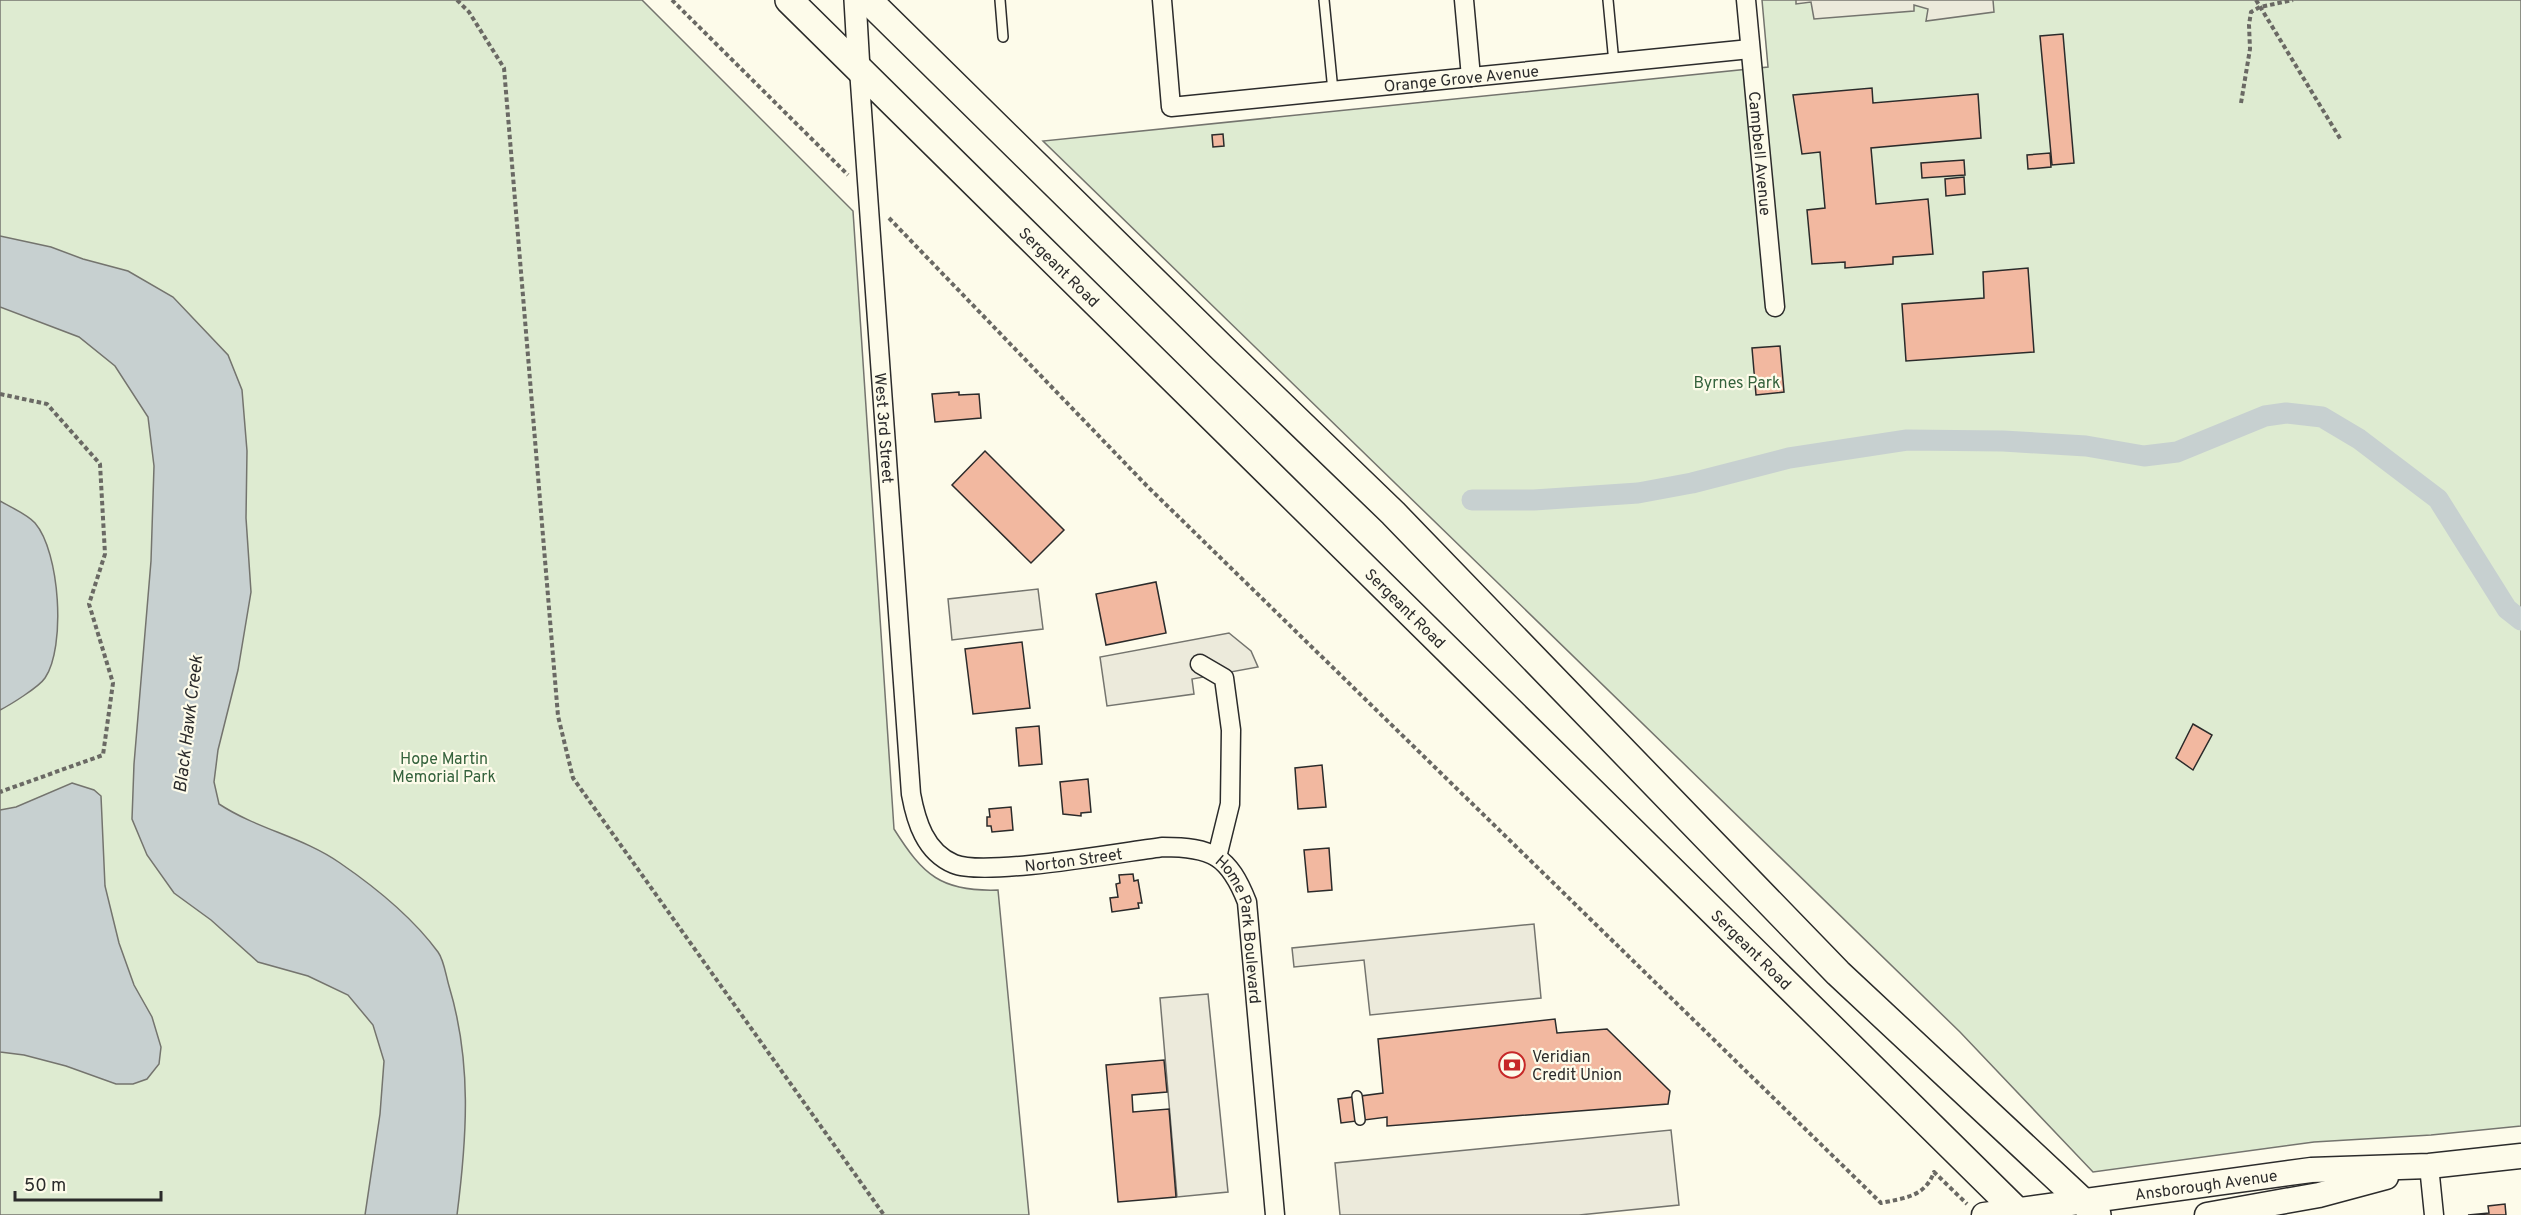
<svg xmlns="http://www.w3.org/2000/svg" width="2521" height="1215" font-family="Overpass,sans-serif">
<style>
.green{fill:#deebd1;stroke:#74746e;stroke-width:1.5}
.parking{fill:#eceadb;stroke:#74746e;stroke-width:1.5}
.water{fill:#c7d0d0;stroke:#74746e;stroke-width:1.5}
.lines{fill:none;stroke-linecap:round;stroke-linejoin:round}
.canal{stroke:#c7d0d0;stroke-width:21}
.building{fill:#f2b8a0;stroke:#2b2b2b;stroke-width:1.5}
.service-casing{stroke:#2b2b2b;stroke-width:12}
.minor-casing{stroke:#2b2b2b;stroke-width:21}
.tertiary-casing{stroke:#2b2b2b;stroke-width:24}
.secondary-casing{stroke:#2b2b2b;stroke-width:27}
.primary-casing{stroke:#2b2b2b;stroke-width:30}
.path{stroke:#6a6964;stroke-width:4;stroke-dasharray:4.5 3;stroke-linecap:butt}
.service{stroke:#fdfbea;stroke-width:9}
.minor{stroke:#fdfbea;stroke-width:18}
.tertiary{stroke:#fdfbea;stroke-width:21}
.secondary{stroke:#fdfbea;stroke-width:24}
.primary{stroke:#fdfbea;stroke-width:27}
.labels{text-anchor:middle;stroke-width:4.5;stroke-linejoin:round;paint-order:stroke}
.street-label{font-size:16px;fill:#2b2b2b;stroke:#fdfbea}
.park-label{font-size:16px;fill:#34623c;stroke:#fdfbea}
.poi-label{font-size:16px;fill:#2b2b2b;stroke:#fdfbea;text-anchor:start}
.water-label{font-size:18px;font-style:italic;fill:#2b2b2b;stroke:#fdfbea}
</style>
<rect width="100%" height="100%" fill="#fdfbea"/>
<g class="green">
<path d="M0,0H642L853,211L894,829C923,875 941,892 998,890L1029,1215H0Z"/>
<path d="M1762,0H2521V1126L2431,1135L2314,1142L2093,1172L1960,1032L1043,141L1768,67Z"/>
</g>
<g class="parking">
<path d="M1796,0H1993L1994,12L1926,21L1928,9L1914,5V11L1814,19L1811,2L1796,4Z"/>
<path d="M1038,589L1043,629L952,640L948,599Z"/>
<path d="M1229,633L1251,651L1258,667L1192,679L1194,694L1107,706L1100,657Z"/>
<path d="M1534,924L1541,998L1370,1015L1364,960L1294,967L1292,948Z"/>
<path d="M1208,994L1228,1192L1177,1197L1160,998Z"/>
<path d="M1671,1130L1679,1205L1579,1215H1340L1335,1163Z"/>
</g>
<g class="water">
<path d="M0,236L51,247L83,259L128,271L173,297L228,355L242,390L247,451L246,518L251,592L238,670L218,750L214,782L219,804C257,829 303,837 340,863C375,887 413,918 438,952C444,960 446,976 449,986C472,1062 467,1137 457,1215H365L380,1114L384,1061L373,1025L348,995L308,976L258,962L211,920L174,893L147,855L132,819L134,764L151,561L154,466L148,417L115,366L79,337L0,307Z"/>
<path d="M0,501C10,507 27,514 35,523C60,552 66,647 45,678C39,687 10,705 0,710Z"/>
<path d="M72,783L94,790L101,796L105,886L119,943L134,985L152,1017L161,1047L159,1064L147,1079L133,1084H116L66,1066L24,1055L0,1052V810L16,807Z"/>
</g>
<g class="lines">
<path class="canal" d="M1472,500H1534L1638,493L1692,483L1789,458L1907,440L2003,441L2086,446L2144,456L2177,452L2265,416L2286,413L2322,417L2359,439L2438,499L2507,609L2521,620"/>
</g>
<g class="building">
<path d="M2063,34L2074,163L2052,165L2040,36Z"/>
<path d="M1872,88L1873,103L1978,94L1981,138L1871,148L1876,204L1928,199L1933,254L1893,257V264L1845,268V262L1812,264L1807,210L1825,208L1820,152L1802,154L1793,95Z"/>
<path d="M1223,134L1224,146L1213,147L1212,135Z"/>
<path d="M2050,153L2051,167L2028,169L2027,155Z"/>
<path d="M1964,160L1965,175L1922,178L1921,163Z"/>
<path d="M1964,177L1965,194L1946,196L1945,179Z"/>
<path d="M2028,268L2034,352L1906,361L1902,304L1984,298L1983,272Z"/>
<path d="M1780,346L1784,392L1756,395L1752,348Z"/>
<path d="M959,392V395L979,394L981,418L935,422L932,394Z"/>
<path d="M985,451L1064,530L1031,563L952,485Z"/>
<path d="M1156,582L1166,633L1106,645L1096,594Z"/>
<path d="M1022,642L1030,708L973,714L965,649Z"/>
<path d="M2193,724L2212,735L2193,770L2176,758Z"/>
<path d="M1039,726L1042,764L1019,766L1016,728Z"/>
<path d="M1322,765L1326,807L1298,809L1295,768Z"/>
<path d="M1088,779L1091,812L1081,813V816L1063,814L1060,782Z"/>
<path d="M1011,807L1013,830L992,832L991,826H987V817H990L989,809Z"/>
<path d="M1329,848L1332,890L1308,892L1304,850Z"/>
<path d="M1133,874L1134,881L1138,880L1142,903H1138L1139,908L1112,912L1110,898L1118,897L1116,884L1120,883L1119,875Z"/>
<path d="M1555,1019L1557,1033L1607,1029L1670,1091L1668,1104L1387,1126V1117L1341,1123L1338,1099L1383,1093L1378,1039Z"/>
<path d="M1164,1060L1167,1092L1132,1095L1133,1112L1169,1109L1176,1197L1118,1202L1106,1065Z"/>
<path d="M2505,1204L2506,1215H2468L2489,1213L2488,1206Z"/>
</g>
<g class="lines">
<g class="service-casing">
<g id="service">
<path d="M1000,0L1003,37"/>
<path d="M1324,0L1333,91"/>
<path d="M1608,0L1614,63"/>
<path d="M1357,1096L1360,1120"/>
</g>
</g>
<g class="minor-casing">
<g id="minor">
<path id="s1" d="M1162,0L1171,107L1750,49"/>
<path d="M1464,0L1471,77"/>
<path id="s2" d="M1746,0L1775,307"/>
<path id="s3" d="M859,69L911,794C916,821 925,852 954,864C985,877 1123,852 1163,847C1212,847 1229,856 1247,902L1275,1215"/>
<path d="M1200,664L1224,678L1231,730L1230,804L1217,857"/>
<path d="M2429,1166L2434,1215"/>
</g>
</g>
<g class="tertiary-casing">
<path id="tertiary" d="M855,0L859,69"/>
</g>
<g class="secondary-casing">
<g id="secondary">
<path id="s4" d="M1984,1215L2311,1170L2429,1166L2521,1156"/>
<path d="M2207,1215L2319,1195L2386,1177"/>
</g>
</g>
<g class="primary-casing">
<g id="primary">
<path id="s5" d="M789,0L2021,1215"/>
<path d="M868,0L1221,347L1393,513L1838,973L2097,1215"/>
</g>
</g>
<g class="path">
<path d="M457,0L469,12L504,68L558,716L573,778L884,1215"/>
<path d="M672,0L848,175"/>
<path d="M2256,0L2341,140"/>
<path d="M2241,103L2250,49L2249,25L2251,12L2260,7L2293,0"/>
<path d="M889,218L1147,486L1881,1203C1904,1198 1925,1197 1934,1172L1967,1204"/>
<path d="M0,394L47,404L100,464L105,554L89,604L113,683L103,755L0,792"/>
</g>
<use href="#service" class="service"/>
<use href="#minor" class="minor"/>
<use href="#tertiary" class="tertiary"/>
<use href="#secondary" class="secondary"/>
<use href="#primary" class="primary"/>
</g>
<defs>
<g id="bank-ring" transform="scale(1.35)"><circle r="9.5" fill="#fdfbea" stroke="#c62828" stroke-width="1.5"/><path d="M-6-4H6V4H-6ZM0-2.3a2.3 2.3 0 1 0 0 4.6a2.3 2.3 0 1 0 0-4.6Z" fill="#c62828"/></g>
</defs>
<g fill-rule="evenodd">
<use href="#bank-ring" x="1512" y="1065"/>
</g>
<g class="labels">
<g class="street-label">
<text dy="6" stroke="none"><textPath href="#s1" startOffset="399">Orange Grove Avenue</textPath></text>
<text dy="6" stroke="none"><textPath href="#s2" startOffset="154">Campbell Avenue</textPath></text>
<text dy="6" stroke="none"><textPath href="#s5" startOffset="380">Sergeant Road</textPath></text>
<text dy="6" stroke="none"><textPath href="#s3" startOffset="360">West 3rd Street</textPath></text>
<text dy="6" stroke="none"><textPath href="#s5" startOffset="866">Sergeant Road</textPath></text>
<text dy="6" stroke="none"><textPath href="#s3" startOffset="933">Norton Street</textPath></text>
<text dy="6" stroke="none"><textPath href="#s3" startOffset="1158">Home Park Boulevard</textPath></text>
<text dy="6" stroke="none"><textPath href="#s5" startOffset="1352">Sergeant Road</textPath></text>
<text dy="6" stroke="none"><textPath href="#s4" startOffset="224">Ansborough Avenue</textPath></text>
</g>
<g class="park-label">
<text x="1737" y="388">Byrnes Park</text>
<text x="444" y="764">Hope Martin<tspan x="444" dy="18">Memorial Park</tspan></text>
</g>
<g class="poi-label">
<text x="1532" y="1062">Veridian<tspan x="1532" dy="18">Credit Union</tspan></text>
</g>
<g class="water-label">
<text transform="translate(188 724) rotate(-83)" y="6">Black Hawk Creek</text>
</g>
</g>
<path d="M15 1191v9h146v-9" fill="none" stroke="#2b2b2b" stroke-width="3"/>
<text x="24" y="1191" font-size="18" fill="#2b2b2b" stroke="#fdfbea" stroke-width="4.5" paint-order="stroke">50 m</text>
</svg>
